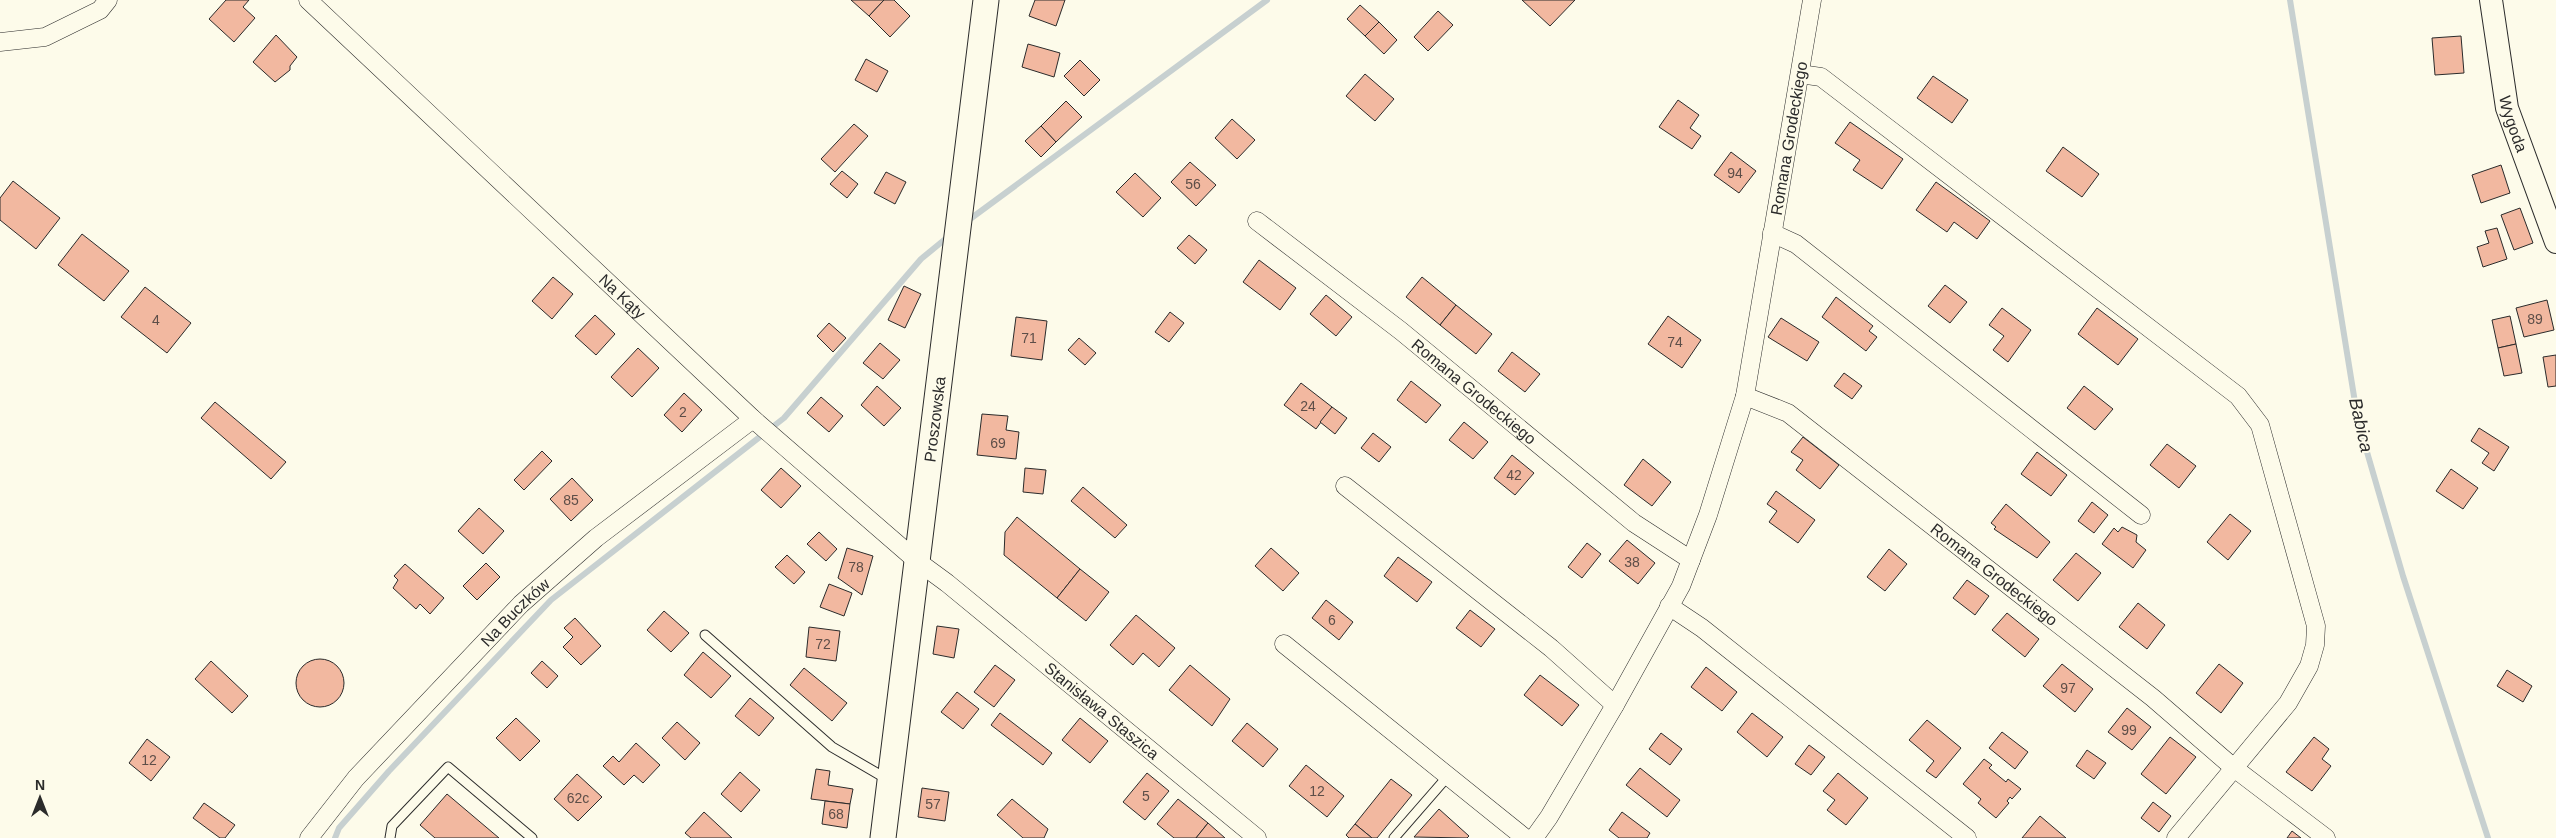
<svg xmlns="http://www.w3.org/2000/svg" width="2556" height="838" font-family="Arial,sans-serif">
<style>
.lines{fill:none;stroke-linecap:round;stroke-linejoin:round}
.stream{stroke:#c7d0d0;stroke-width:6}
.building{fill:#f2b8a0;stroke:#2b2b2b}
.service-casing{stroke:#2b2b2b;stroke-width:11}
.minor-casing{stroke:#2b2b2b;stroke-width:19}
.tertiary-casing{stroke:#2b2b2b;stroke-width:24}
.secondary-casing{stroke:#2b2b2b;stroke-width:27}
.service{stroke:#fdfbea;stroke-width:9}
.minor{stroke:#fdfbea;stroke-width:18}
.tertiary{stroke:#fdfbea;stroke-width:22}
.secondary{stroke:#fdfbea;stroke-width:25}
.labels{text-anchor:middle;stroke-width:4;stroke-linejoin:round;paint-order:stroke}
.number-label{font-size:14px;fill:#5d4e48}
.street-label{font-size:16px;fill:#2b2b2b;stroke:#fdfbea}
.water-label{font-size:18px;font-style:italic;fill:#2b2b2b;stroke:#fdfbea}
</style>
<rect width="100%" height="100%" fill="#fdfbea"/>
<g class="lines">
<g class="stream">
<path d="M2290,0L2358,421L2403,576L2488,838"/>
<path d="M966,222L1267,0"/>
<path d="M335,838L339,828L389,771L551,600L784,418L921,259L949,236"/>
</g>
</g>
<g class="building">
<path d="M226,0H249L243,7L255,18L234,42L209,19Z"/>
<path d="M851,0H884L869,16Z"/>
<path d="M884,0H894L910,16L890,37L869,16Z"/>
<path d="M1035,0H1065L1056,26L1029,16Z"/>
<path d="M1522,0H1575L1550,26Z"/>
<path d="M1360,5L1379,22L1365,36L1347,19Z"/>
<path d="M1438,11L1453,25L1428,51L1414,37Z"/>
<path d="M1379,22L1397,40L1384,54L1365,36Z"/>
<path d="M276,35L297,57L290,66V70L275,82L253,62Z"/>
<path d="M2461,36L2464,73L2435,75L2432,38Z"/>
<path d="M1028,44L1060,53L1054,77L1022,67Z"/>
<path d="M866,59L888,71L877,92L855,80Z"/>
<path d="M1080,60L1100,80L1084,96L1064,76Z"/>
<path d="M1365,74L1394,99L1375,121L1346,96Z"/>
<path d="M1933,76L1968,100L1952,123L1917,98Z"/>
<path d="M1678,100L1699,115L1690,128L1701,136L1692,149L1659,127Z"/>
<path d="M1066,101L1082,117L1056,142L1041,126Z"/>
<path d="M1232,119L1255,140L1237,159L1215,138Z"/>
<path d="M1850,122L1903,159L1882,189L1853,170L1860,160L1835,143Z"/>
<path d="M854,124L868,136L835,172L821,159Z"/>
<path d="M1041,126L1056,142L1041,157L1025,141Z"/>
<path d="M2063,147L2099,174L2082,197L2046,171Z"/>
<path d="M1731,152L1756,171L1739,193L1714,175Z"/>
<path d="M1190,162L1216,185L1196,206L1171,182Z"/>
<path d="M2501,165L2510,193L2481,203L2472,175Z"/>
<path d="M842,171L858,184L847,198L830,184Z"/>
<path d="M886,172L906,182L895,204L874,193Z"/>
<path d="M1135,173L1161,198L1143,217L1116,192Z"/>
<path d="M13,181L60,218L36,249L0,220V198Z"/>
<path d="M1936,182L1990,221L1977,239L1954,222L1947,232L1916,210Z"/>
<path d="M2520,208L2533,243L2514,250L2501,215Z"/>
<path d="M2497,228L2507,259L2483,267L2477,247L2489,243L2485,231Z"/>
<path d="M82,234L129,271L104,301L58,265Z"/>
<path d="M1189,235L1207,250L1195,264L1177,248Z"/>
<path d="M1259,260L1296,288L1280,310L1243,282Z"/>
<path d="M553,277L573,294L552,319L532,301Z"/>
<path d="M1422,277L1456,305L1440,325L1406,297Z"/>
<path d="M1945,285L1967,302L1950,323L1928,306Z"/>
<path d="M904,286L921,294L905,328L888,320Z"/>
<path d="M145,287L191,323L167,353L121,317Z"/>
<path d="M1326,295L1352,317L1336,336L1310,314Z"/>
<path d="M1836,297L1873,326L1869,331L1877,337L1866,351L1822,317Z"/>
<path d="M2547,300L2554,330L2524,337L2516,308Z"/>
<path d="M1456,305L1492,334L1476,354L1440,325Z"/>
<path d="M2002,308L2031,330L2008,362L1993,350L2004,336L1989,325Z"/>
<path d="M2097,308L2138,339L2118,365L2078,334Z"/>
<path d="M1170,312L1184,323L1169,342L1155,332Z"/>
<path d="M595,315L615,334L596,355L575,336Z"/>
<path d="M1668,316L1701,340L1682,368L1648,344Z"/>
<path d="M2510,316L2516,344L2498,348L2492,320Z"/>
<path d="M1016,317L1047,321L1042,360L1011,356Z"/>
<path d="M1781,318L1819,342L1807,361L1768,337Z"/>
<path d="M829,323L846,338L833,352L817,336Z"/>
<path d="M1079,338L1096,353L1085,365L1068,350Z"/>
<path d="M880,343L900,360L883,379L863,363Z"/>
<path d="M2516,344L2522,373L2504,376L2498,348Z"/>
<path d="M638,348L659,368L632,397L611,377Z"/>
<path d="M1512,352L1540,374L1525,392L1498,371Z"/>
<path d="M2556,355V386L2548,387L2543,357Z"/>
<path d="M1844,373L1862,386L1852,399L1834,386Z"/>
<path d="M1411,381L1441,405L1426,423L1397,400Z"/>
<path d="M1301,383L1332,407L1316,429L1284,405Z"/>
<path d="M877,386L901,408L884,426L861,405Z"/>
<path d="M2084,386L2113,409L2095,430L2067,408Z"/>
<path d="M684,393L702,410L682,432L664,415Z"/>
<path d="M821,397L843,416L829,432L807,413Z"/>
<path d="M215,402L286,462L271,479L201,418Z"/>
<path d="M1332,407L1347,418L1335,434L1320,422Z"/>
<path d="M982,414L1008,416L1006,430L1019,432L1016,459L977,455Z"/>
<path d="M1464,422L1488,442L1473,459L1449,440Z"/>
<path d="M2479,428L2509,447L2494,471L2482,463L2489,453L2471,441Z"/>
<path d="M1373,433L1391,447L1379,462L1361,448Z"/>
<path d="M1803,437L1839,465L1820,489L1796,470L1803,460L1791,452Z"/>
<path d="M2167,444L2196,466L2179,488L2150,465Z"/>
<path d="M542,451L552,461L524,490L514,480Z"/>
<path d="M2037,452L2067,475L2051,496L2021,474Z"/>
<path d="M1512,455L1534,473L1515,495L1494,478Z"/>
<path d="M1643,459L1671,482L1652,506L1624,485Z"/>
<path d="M781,468L801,486L781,508L761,490Z"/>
<path d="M1025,468L1046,470L1043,494L1023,492Z"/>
<path d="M2451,469L2478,488L2463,509L2436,491Z"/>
<path d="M572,478L593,500L571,521L550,499Z"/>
<path d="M1083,487L1127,525L1115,538L1071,501Z"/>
<path d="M1776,491L1815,520L1798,543L1769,522L1777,511L1767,504Z"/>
<path d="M2092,502L2108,515L2094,533L2078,521Z"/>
<path d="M2006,504L2050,542L2037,558L1994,529L1996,527L1991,523Z"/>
<path d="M479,508L504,531L483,554L458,531Z"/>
<path d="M2230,514L2251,531L2228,560L2207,542Z"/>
<path d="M1017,517L1080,569L1057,598L1004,555L1005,532Z"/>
<path d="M2122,527L2137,535L2136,542L2146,550L2133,568L2102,544L2114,528L2118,532Z"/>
<path d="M819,532L837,549L826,561L807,544Z"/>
<path d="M1627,540L1655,563L1638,584L1609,561Z"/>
<path d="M1587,543L1601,554L1582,578L1568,567Z"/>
<path d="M847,548L873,556L862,595L838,578Z"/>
<path d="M1271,548L1299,573L1283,591L1255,566Z"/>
<path d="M1889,549L1907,564L1885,591L1867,577Z"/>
<path d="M2076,553L2101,573L2078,601L2053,580Z"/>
<path d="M787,555L805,572L794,584L775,567Z"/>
<path d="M1398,557L1432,582L1417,602L1384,576Z"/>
<path d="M486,563L500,577L477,600L463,586Z"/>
<path d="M405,564L444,598L430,614L420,604L416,609L393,588L398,580L394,576Z"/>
<path d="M1080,569L1109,592L1086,621L1057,598Z"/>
<path d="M1967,580L1989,596L1975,615L1953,598Z"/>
<path d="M829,584L852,593L844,616L820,607Z"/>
<path d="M1326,600L1353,622L1339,640L1312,618Z"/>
<path d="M2138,603L2165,625L2147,649L2119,627Z"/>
<path d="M1470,610L1495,629L1481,647L1456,628Z"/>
<path d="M664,611L689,633L671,652L647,630Z"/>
<path d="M2007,613L2039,639L2025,657L1992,630Z"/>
<path d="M1136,615L1175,648L1159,667L1143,653L1133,665L1110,645Z"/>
<path d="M575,618L601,646L581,665L563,647L573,637L564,628Z"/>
<path d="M937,626L959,629L954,658L933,654Z"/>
<path d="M809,627L840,631L836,661L806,657Z"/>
<path d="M703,652L731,676L711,698L684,675Z"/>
<circle cx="320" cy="683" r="24"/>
<path d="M211,661L248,696L232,713L195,679Z"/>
<path d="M542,661L558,676L547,688L531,673Z"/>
<path d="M2062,664L2093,689L2075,712L2043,686Z"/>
<path d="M2219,664L2243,683L2221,713L2196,693Z"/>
<path d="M995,665L1015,680L994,707L974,692Z"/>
<path d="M1190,665L1230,699L1212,726L1169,690Z"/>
<path d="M1706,667L1737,692L1722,711L1691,687Z"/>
<path d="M804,668L847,703L832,721L790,685Z"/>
<path d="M2507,670L2532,686L2523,702L2497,686Z"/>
<path d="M1540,675L1579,705L1562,726L1524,695Z"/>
<path d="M957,692L979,709L963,729L941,712Z"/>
<path d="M750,698L774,718L759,736L735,716Z"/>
<path d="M2127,708L2151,727L2132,750L2108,732Z"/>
<path d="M1000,713L1052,753L1043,765L991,725Z"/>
<path d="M1752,713L1783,737L1767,757L1737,732Z"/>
<path d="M516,718L540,741L520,761L496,738Z"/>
<path d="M1080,718L1108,741L1090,763L1062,740Z"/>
<path d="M1927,720L1961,748L1936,778L1926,771L1934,761L1909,740Z"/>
<path d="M677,722L700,743L685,760L662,738Z"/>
<path d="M1247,723L1278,749L1263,767L1232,741Z"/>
<path d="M2002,732L2028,752L2015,769L1989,748Z"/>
<path d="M1661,733L1682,749L1670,765L1649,749Z"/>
<path d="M2170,737L2196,757L2166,794L2141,774Z"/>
<path d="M2314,737L2329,749L2322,759L2331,766L2312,791L2286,772Z"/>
<path d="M147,739L170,757L151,781L129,763Z"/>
<path d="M636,743L660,765L643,783L634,775L624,785L603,766L613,756L619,762Z"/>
<path d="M1809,745L1825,757L1811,775L1795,764Z"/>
<path d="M2087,750L2106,763L2094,779L2076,766Z"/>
<path d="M1984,759L1992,765L1989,768L2006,782L2008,779L2021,789L2012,799L2010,797L2007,801L2009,803L1996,818L1978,803L1981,799L1963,784Z"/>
<path d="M1306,765L1344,796L1327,817L1289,786Z"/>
<path d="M1640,768L1680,800L1667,817L1626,785Z"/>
<path d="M816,769L830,771L828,785L853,789L850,804L811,799Z"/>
<path d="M740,772L760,790L741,812L721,794Z"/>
<path d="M1147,773L1169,791L1145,820L1123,802Z"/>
<path d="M1838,773L1868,798L1846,825L1827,810L1835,800L1823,791Z"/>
<path d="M577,774L602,797L578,821L554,799Z"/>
<path d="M1391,779L1412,795L1377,838H1372L1355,824Z"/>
<path d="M922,788L949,792L945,821L918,817Z"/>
<path d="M447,794L499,838H435L420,825Z"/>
<path d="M1012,799L1048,829L1044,838H1023L997,815Z"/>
<path d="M1178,799L1208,823L1196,838H1174L1157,824Z"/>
<path d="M825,801L850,804L847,828L822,824Z"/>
<path d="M2153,802L2171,816L2159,832L2141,818Z"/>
<path d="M204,803L235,825L225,838H220L193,818Z"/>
<path d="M1439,809L1469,836L1467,838L1414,837Z"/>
<path d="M704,812L732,838H691L685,833Z"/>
<path d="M1622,812L1650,833L1647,838H1619L1609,830Z"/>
<path d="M2040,816L2066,838H2022Z"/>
<path d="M1208,823L1225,838H1196Z"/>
<path d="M1355,824L1372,838H1349L1346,835Z"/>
<path d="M2292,831L2301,838H2287Z"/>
</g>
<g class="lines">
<g class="service-casing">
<g id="service">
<path d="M705,635L832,747L887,779"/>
<path d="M390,838L392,826L448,767L532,838"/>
<path d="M1394,838L1448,776"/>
</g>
</g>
<g class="minor-casing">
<g id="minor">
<path id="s1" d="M308,0L753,419L917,561L947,583L1257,838"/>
<path d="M0,42L45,37L100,10L108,0"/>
<path d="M1800,74L1821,77L2238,396L2260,425L2316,626L2315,645L2309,666L2288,703L2176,838"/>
<path id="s2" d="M1257,221L1401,331L1634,523L1691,560"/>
<path d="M1772,233L1796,244L2141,515"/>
<path id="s3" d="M1745,396L1788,413L2153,698L2234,768L2326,838"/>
<path d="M1345,486L1551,648L1615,705"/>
<path d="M1669,606L1702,628L1967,838"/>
<path d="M1284,644L1525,838"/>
<path id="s4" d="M309,838L356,778L521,604L596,538L753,419"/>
<path id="s5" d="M1534,838L1549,817L1615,705L1681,586L1708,515L1745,396L1812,0"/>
</g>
</g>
<g class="tertiary-casing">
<g id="tertiary">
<path id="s6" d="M2491,0L2507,108L2556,242"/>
</g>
</g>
<g class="secondary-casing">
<g id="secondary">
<path id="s7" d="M883,838L986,0"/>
</g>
</g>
<use href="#service" class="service"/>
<use href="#minor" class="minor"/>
<use href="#tertiary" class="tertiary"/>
<use href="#secondary" class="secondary"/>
</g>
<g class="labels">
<g class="number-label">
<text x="1735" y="178">94</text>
<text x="1193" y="189">56</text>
<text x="2535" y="324">89</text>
<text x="156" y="325">4</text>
<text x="1029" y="343">71</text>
<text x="1675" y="347">74</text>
<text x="1308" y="411">24</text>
<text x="683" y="417">2</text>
<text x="998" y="448">69</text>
<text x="1514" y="480">42</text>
<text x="571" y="505">85</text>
<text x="1632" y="567">38</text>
<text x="856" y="572">78</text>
<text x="1332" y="625">6</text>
<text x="823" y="649">72</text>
<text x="2068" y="693">97</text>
<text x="2129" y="735">99</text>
<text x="149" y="765">12</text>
<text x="1317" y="796">12</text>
<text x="1146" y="801">5</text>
<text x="578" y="803">62c</text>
<text x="933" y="809">57</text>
<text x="836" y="819">68</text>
</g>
<g class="street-label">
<text dy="6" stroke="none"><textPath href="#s6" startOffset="126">Wygoda</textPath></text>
<text dy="6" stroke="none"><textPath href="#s5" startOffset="754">Romana Grodeckiego</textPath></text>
<text dy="6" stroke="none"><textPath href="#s1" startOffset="432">Na Kąty</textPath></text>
<text dy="6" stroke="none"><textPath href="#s2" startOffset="276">Romana Grodeckiego</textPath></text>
<text dy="6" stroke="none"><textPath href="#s7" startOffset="422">Proszowska</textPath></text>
<text dy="6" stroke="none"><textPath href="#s3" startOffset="308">Romana Grodeckiego</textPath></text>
<text dy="6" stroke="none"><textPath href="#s4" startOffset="306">Na Buczków</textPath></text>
<text dy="6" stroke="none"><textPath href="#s1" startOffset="1066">Stanisława Staszica</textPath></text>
</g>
<g class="water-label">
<text transform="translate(2361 425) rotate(77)" y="6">Babica</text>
</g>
</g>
<g transform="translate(40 798)" stroke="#fdfbea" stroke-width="4" paint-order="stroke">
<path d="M0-4L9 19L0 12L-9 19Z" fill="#2b2b2b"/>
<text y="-8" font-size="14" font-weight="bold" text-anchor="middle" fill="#2b2b2b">N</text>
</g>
</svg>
